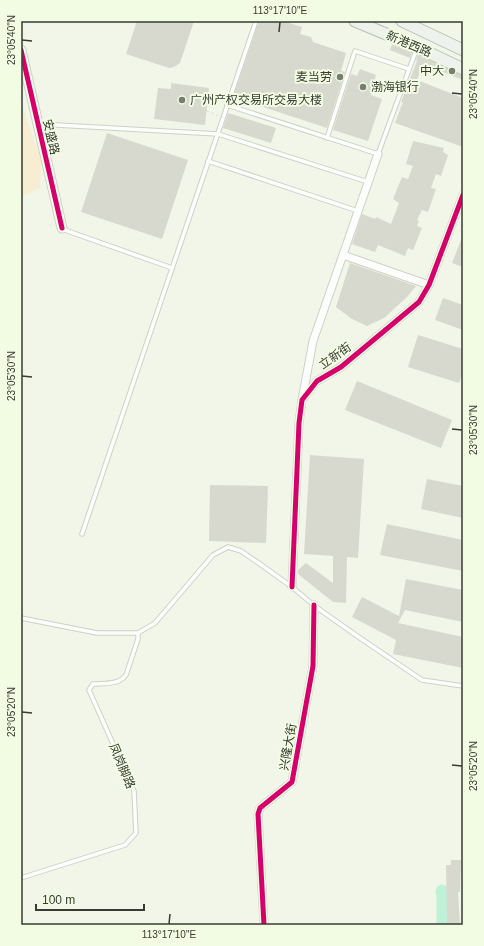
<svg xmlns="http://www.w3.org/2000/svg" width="484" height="946" font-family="Arial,'Noto Sans SC',sans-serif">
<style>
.green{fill:#f6edd2}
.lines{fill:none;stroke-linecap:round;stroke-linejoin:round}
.river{stroke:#bff1d8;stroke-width:13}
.building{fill:#d7d9ce}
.service-casing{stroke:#cdd1c7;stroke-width:5.5}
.minor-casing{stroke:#cdd1c7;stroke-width:9}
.tertiary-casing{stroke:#cdd1c7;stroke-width:11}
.primary-casing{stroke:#b6c2b2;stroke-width:13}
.service{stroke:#fdfefc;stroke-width:3.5}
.minor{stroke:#fdfefc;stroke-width:7}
.tertiary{stroke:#fdfefc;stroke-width:9}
.primary{stroke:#edf3ec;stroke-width:11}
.path-bridge{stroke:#e0e2de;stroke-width:1.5;stroke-dasharray:2 3;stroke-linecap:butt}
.cycleway-casing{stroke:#f2fce3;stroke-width:8}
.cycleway{stroke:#d6006c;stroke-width:5}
.ticks{fill:none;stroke:#373b31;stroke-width:1.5}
.poi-dot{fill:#787c71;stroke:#f2fce3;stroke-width:1.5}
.labels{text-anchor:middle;stroke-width:4;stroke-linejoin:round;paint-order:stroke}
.street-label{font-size:12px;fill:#373b31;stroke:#f2fce3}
.poi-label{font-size:12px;fill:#373b31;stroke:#f2fce3;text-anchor:end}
.neatline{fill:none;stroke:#373b31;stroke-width:1.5}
.ticks-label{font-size:10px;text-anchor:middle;fill:#373b31}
</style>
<rect width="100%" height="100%" fill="#f1f6e9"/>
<path class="green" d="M21,109H23L41,159L40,188L21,197Z"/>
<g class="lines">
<path class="river" d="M442,891L443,896V925"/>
</g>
<g class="building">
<path d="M137,21H194L180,63L174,67L169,68L126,54Z"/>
<path d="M259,21H283L302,27L300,34L311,37L313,42L346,53L341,71L345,72L327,128L233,97Z"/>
<path d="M392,44L412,52L410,58L390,50Z"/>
<path d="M418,55L463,76V80L423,64L417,80L463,98V147L395,123L403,102H401L417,61L416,60Z"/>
<path d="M360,69L376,75L371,95L382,99L368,141L333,130L351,74L357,76Z"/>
<path d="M171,83L209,88L205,125L154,119L158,88L171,89Z"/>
<path d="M228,113L276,128L271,143L223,128Z"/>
<path d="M107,133L188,160L162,239L81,212Z"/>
<path d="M413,141L444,148L443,152L448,155L441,176L436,174L431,188L436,189L428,212L422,210L417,220L419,221L417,226L422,228L413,250L408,248L405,256L378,245L375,252L352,244L362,214L375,219L376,217L391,224L399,203L393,199L402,177L408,179L413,166L406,164Z"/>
<path d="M463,235V267L452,263Z"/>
<path d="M350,263L416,286L407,297L384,318L367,326L352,319L336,307Z"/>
<path d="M443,298L463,305V330L435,320Z"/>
<path d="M418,335L463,349V372L459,383L408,367Z"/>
<path d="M357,381L452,420L441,448L345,410Z"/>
<path d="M310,455L364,459L358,558L347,557L346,603L333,602L298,574V570L306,563L333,583V556L304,554Z"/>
<path d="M427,479L463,486V518L421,509Z"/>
<path d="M210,485L268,486L266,543L209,541Z"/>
<path d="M387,524L463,540V571L380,555Z"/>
<path d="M406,579L463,590V622L405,610L398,623L463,637V668L393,654L396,640L352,617L362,597L399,616Z"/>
<path d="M451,860H461L460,892H458L460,925H447L446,865H451Z"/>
</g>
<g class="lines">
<g class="service-casing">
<g id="service">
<path d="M227,105L378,154L417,48"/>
<path d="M39,124L218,134L368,182"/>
<path d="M327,138L355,51L409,69"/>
<path d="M208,161L358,211"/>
<path d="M62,229L172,268"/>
<path d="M82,534L256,21"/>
<path d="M21,618L97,633H138L155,623L213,555L228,547L241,551L260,564L292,587L316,607L360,638L422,680L463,686"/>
<path d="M21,878L125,845L136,833L134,791L89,690L93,684C105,683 119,685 126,675L138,639V633"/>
</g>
</g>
<g class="minor-casing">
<g id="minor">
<path d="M343,255L429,285"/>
<path d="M302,400L313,341L378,154"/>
<path d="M292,587L299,423L302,400L317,381L341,367L419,302L429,285L463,195"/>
<path d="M264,925L258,814L260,808L292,782L313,666L314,605"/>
</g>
</g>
<g class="tertiary-casing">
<path id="tertiary" d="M21,50L62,228"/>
</g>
<g class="primary-casing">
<g id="primary">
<path d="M355,21L417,47L463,69"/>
<path d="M402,21L463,50"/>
</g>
</g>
<use href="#service" class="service"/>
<use href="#minor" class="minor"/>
<use href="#tertiary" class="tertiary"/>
<use href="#primary" class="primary"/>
<path class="path-bridge" d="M207,111L224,118"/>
<g class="cycleway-casing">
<g id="cycleway">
<path d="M21,50L62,228"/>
<path d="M292,587L299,423L302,400L317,381L341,367L419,302L429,285L463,195"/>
<path d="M264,925L258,814L260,808L292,782L313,666L314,605"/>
</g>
</g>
<use href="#cycleway" class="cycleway"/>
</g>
<path class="ticks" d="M279,32L280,22M22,40L32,41M452,93L462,94M22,376L32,377M452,429L462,430M22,712L32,713M452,765L462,766M169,924L170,914"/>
<g class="poi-dot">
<circle cx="452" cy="71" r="4"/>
<circle cx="340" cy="77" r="4"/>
<circle cx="363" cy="87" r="4"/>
<circle cx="182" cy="100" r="4"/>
</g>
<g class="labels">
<g class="street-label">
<text transform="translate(409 44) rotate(23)" y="4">新港西路</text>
<text transform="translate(51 137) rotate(77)" y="4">安盛路</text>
<text transform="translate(335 356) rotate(-35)" y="4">立新街</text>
<text transform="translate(288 747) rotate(-80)" y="4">兴隆大街</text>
<text transform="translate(122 766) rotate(67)" y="4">凤岗脚路</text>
</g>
<g class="poi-label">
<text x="444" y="75">中大</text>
<text x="332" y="81">麦当劳</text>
<text x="371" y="91" text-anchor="start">渤海银行</text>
<text x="190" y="104" text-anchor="start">广州产权交易所交易大楼</text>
</g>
</g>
<rect width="484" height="946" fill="none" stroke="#f2fce3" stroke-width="44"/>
<path d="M36 904v6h108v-6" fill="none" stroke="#373b31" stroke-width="2"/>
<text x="42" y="904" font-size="12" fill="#373b31" stroke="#f2fce3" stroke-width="3" paint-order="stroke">100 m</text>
<rect x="22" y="22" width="440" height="902" class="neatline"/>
<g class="ticks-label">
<text x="280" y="14">113°17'10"E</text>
<text transform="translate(11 40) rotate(-90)" y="4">23°05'40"N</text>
<text transform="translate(473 94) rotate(-90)" y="4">23°05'40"N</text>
<text transform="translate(11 376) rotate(-90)" y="4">23°05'30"N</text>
<text transform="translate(473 430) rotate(-90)" y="4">23°05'30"N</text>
<text transform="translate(11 712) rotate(-90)" y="4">23°05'20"N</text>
<text transform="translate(473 766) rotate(-90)" y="4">23°05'20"N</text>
<text x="169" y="938">113°17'10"E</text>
</g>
</svg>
